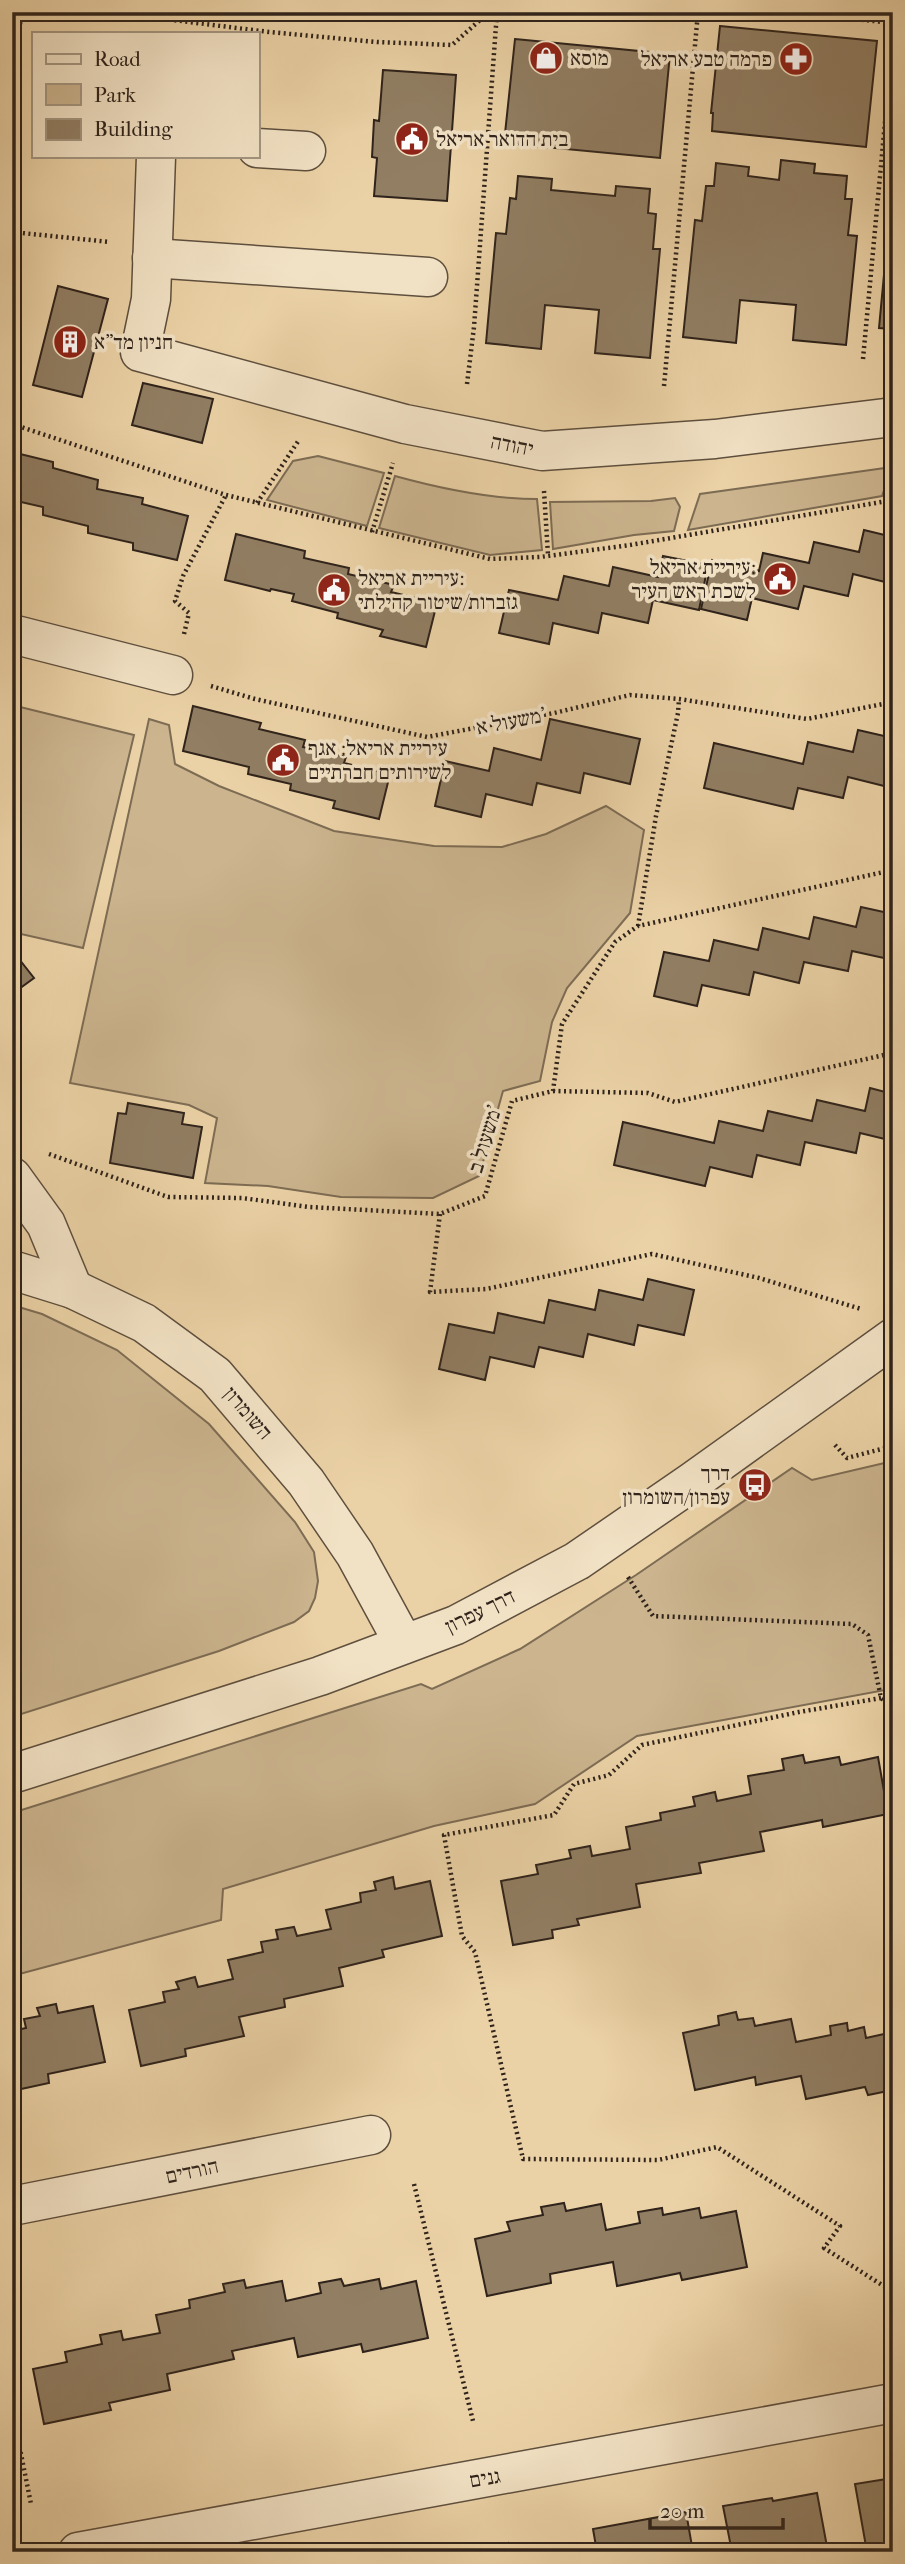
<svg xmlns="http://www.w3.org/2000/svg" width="905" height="2564" font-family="'IM FELL French Canon','Frank Ruhl Libre',serif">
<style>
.green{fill:#cbb48e;stroke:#7d6c54;stroke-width:2}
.building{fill:#917e63;stroke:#2f231b;stroke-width:2}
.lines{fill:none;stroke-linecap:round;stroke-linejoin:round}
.minor-casing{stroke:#5e4f3e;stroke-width:41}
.path{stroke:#2f231b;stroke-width:4.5;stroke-dasharray:2 3.5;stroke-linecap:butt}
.minor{stroke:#f2e2c5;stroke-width:38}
.labels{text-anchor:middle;stroke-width:7;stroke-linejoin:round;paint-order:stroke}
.poi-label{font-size:21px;fill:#2f231b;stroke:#f2e2c5;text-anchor:start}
.street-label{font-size:21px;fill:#2f231b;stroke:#f2e2c5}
</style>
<rect width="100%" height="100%" fill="#ebd2a6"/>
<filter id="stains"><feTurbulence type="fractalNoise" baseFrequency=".00286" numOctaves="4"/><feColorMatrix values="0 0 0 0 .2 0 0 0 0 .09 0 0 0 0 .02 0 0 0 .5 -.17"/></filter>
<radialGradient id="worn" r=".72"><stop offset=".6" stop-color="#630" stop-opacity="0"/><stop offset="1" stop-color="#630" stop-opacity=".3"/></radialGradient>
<g class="green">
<path d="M318,456L384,473L367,526L267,500L293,461Z"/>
<path d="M892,467L882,496L688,530L700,494Z"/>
<path d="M395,476C442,489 489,499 537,499L542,550L490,555L379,528Z"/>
<path d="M675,498L680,507L674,531L634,535L553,549L550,502L651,501Z"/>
<path d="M12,705L134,735L83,948L12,932Z"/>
<path d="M149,719L169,725L175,764L219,786L334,831L434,846L502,847L546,834L606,806L644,830L630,913L567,988L552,1022L540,1081L503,1091L479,1176L433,1198L341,1197L268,1186L205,1183L217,1118L189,1105L70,1083Z"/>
<path d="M12,1305L42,1314L117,1350L209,1424L295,1522L314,1552L318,1581L315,1598L309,1611L294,1622L219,1651L12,1717Z"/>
<path d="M893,1461V1697L885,1690L637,1736L535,1804L434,1826L223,1889L221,1920L12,1976V1813L421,1684L432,1689L520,1649L636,1575L792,1468L812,1480Z"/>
</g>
<g class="building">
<path d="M720,26L877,41L866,147L712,131L713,113H711Z"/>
<path d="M515,39L670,54L660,158L504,143Z"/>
<path d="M383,70L456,75L447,201L374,196L377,158L372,157L374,120L379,121Z"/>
<path d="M781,160L815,164L814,173L847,176L845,199H852L848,235L857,236L846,345L793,340L796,305L740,300L736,343L683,337L695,220L702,221L706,186H714L716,163L749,167L748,176L779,180Z"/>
<path d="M518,176L552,179L551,190L615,196L616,186L650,189L648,213L656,214L653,249H660L650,358L595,353L599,310L545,305L541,349L486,343L496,233L506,234L510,198L516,199Z"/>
<path d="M888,232H893V329L879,328Z"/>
<path d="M58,286L108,299L82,397L33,385Z"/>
<path d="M143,383L213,399L202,443L132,425Z"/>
<path d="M12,452L53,462V468L98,480L97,489L143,498L142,504L188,516L177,560L133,550V543L88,533V526L43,515V507L12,500Z"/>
<path d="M864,530L893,537V584L853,574L848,596L804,586L798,609L752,598L747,620L701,609L712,560L759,571L763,553L809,563L814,542L859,552Z"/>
<path d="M236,534L305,551L304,558L349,568L348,574L394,585L391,592L437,603L426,647L380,636L383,630L337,618L338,613L292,601L294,594L271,589L270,591L225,580Z"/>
<path d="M663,556L708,565L699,610L653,600L648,623L602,613L598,633L553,623L549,644L499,633L509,590L558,600L564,576L609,586L613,567L658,577Z"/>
<path d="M193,706L261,723L259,729L305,740L303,747L346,757L344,763L390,774L379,819L333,808L335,801L290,790L291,784L248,774L249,767L183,751Z"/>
<path d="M550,719L640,739L630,784L584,773L580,793L537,783L532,805L486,794L481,817L435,806L445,761L489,771L494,748L541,760Z"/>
<path d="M858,730L893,738L892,788L848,777L843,798L798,788L793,809L704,788L714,743L803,764L808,742L853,752Z"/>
<path d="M861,907L893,914V960L852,951L848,971L804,962L799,983L754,972L749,995L702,985L697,1006L654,996L664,952L709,961L714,940L758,950L763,928L809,939L814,917L856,927Z"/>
<path d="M12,950L34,978L12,994Z"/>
<path d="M870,1088L893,1094V1141L860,1133L856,1153L805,1142L800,1165L757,1155L752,1177L710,1167L705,1186L614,1165L623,1122L714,1143L719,1121L763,1131L768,1111L812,1121L817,1100L865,1111Z"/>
<path d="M128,1103L184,1113L182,1124L202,1127L193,1178L110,1163L118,1113L126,1114Z"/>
<path d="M648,1279L694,1290L684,1335L638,1325L634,1345L588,1334L583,1357L539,1347L534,1367L490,1357L485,1380L439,1369L449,1324L494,1333L498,1313L544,1323L549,1300L595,1310L599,1290L643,1300Z"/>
<path d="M803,1755L805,1763L839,1757L841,1765L878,1757L888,1814L823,1827L822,1820L760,1832L764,1851L699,1863L701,1873L636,1884L640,1907L577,1919L579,1925L552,1930L553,1938L513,1945L501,1881L538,1874L536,1865L571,1858L569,1850L590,1846L592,1856L630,1849L626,1827L661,1820L660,1813L695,1806L693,1797L715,1792L717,1801L751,1794L748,1776L784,1770L782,1759Z"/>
<path d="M393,1877L395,1889L430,1881L442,1936L382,1950L384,1957L339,1968L343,1986L284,1999L285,2007L239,2017L244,2036L185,2049L186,2056L141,2066L129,2010L165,2002L163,1992L179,1989L176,1982L195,1977L198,1987L233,1979L228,1960L263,1952L261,1942L278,1939L276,1930L294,1927L297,1936L331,1929L326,1910L361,1902L360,1893L376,1890L374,1882Z"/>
<path d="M56,2004L58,2013L93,2006L105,2062L48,2074L49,2083L12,2091V2031L26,2028L24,2019L40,2016L37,2008Z"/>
<path d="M736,2012L738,2020L753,2018L755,2026L791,2019L796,2042L831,2035L830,2026L847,2023L848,2031L864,2027L866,2038L893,2032V2090L868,2095L865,2087L806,2099L801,2076L756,2085L755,2077L695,2090L683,2033L719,2025L718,2016Z"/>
<path d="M564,2203L566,2211L601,2204L606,2230L640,2223L638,2212L662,2208L663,2215L699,2208L701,2218L736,2211L747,2267L682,2280L680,2273L617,2286L613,2262L550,2274L551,2283L487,2296L475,2239L510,2231L507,2222L543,2215L541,2207Z"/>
<path d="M341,2279L344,2286L379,2279L381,2289L416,2281L428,2338L363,2352L361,2344L298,2357L294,2338L232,2351L234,2359L167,2374L170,2390L109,2403L111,2410L44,2424L33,2369L67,2362L65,2352L102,2344L100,2335L121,2331L123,2340L160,2333L156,2315L190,2308L189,2300L225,2292L223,2284L244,2280L246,2288L282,2281L286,2301L321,2293L319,2283Z"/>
<path d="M893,2478V2552H867L855,2484Z"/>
<path d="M817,2493L828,2552H732L723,2506L772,2498L773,2501Z"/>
<path d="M686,2512L693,2552H597L593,2529Z"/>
<path d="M508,2543L509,2552H460V2551Z"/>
<path d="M555,2547L556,2552H522Z"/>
</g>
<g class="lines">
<g class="minor-casing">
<g id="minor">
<path d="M257,148L306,151"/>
<path d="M156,156L151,299L140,352L405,424L542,451L715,439L893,417"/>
<path d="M152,258L428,277"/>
<path d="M12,634L173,675"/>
<path d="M12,1177L46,1224L73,1289"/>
<path d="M12,1270L73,1289L144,1323L215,1375L306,1482L355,1554L404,1644"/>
<path d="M12,1774L320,1676L456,1625L577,1561L692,1482L893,1338"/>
<path d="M12,2206L371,2135"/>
<path d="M78,2552L893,2403"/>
</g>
</g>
<g class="path">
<path d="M109,12L269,32L377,42L452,45L489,12"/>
<path d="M785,12L893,23"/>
<path d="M12,56L23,12"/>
<path d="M12,232L110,242"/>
<path d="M863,359L893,36"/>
<path d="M467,384L474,327L497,12"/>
<path d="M664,386L698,12"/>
<path d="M12,424L226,495L490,559L540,557L630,545L893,500"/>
<path d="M544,491L548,555"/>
<path d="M257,503L299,440"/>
<path d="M372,532L393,463"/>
<path d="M184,634L189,613L175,601L183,576L226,495"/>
<path d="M211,686L255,699L427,737L554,713L630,695L679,699L807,719L893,702"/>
<path d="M638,926L656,816L678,713L679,699"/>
<path d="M553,1091L648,1093L675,1102L893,1053"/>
<path d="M49,1154L168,1197L242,1198L309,1207L440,1214L485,1196L512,1101L553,1091L562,1024L615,942L638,926L893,870"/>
<path d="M440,1214L430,1292L486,1289L652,1254L759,1278L861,1309"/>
<path d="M835,1445L847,1458L893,1446"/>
<path d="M628,1577L653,1616L852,1624L868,1635L881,1698L893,1707"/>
<path d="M881,1698L799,1712L642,1745L609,1775L574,1784L554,1815L444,1835L462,1936L475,1952L523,2159L658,2160L717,2147L840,2226L824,2248L893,2292"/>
<path d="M414,2184L473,2421"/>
<path d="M12,2409L31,2504"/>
</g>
<use href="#minor" class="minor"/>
</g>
<defs>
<g id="shop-disc" transform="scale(1.75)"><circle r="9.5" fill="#8f2418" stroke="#f2e2c5"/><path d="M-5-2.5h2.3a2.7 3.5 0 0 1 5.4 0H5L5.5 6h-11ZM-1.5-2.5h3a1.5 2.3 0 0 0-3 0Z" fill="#fff"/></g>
<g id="pharmacy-disc" transform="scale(1.75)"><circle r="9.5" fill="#8f2418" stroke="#f2e2c5"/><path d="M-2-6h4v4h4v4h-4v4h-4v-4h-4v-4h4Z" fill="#fff"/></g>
<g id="civic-disc" transform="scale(1.75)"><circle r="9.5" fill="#8f2418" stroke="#f2e2c5"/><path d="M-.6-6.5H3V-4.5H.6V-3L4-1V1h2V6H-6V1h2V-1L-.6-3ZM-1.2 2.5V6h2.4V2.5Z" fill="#fff"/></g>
<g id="building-disc" transform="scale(1.75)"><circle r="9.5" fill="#8f2418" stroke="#f2e2c5"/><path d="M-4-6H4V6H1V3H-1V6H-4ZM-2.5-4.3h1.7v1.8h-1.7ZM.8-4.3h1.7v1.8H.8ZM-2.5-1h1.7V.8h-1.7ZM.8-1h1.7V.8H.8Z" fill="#fff"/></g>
<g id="bus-disc" transform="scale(1.75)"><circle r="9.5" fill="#8f2418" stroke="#f2e2c5"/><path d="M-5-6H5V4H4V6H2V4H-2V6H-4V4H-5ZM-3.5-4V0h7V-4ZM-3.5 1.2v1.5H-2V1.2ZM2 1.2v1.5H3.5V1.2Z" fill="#fff"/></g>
</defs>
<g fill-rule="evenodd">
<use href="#shop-disc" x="546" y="58"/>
<use href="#pharmacy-disc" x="796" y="59"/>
<use href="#civic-disc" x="412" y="139"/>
<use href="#building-disc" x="70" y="342"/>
<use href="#civic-disc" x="780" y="579"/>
<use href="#civic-disc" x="334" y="590"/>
<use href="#civic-disc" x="283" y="760"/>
<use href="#bus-disc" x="755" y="1485"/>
</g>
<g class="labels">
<g class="poi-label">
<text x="570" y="65">מוסא</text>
<text x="772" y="66" text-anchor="end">פרמה טבע אריאל</text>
<text x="436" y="146">בית הדואר אריאל</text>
<text x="94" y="349">חניון מד"א</text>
<text x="756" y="574" text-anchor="end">עיריית אריאל:<tspan x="756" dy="24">לשכת ראש העיר</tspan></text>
<text x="358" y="585">עיריית אריאל:<tspan x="358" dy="24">גזברות/שיטור קהילתי</tspan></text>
<text x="308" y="755">עיריית אריאל: אגף<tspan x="308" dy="24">לשירותים חברתיים</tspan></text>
<text x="730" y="1480" text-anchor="end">דרך<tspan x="730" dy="24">עפרון/השומרון</tspan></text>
</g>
<g class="street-label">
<text transform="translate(512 445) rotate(11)" y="7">יהודה</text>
<text transform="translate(511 721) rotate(-11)" y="7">משעול א'</text>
<text transform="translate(485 1139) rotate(-73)" y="7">משעול ב'</text>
<text transform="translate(248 1413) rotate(49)" y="7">השומרון</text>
<text transform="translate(480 1611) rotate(-26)" y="7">דרך עפרון</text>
<text transform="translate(192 2171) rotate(-12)" y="7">הורדים</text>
<text transform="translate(485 2478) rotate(-10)" y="7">גנים</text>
</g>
</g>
<rect width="905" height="2564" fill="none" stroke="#ebd2a6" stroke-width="42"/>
<rect x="14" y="14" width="877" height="2536" fill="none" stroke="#2f231b" stroke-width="3.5"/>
<rect x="21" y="21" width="863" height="2522" fill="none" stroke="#2f231b" stroke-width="2"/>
<rect x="32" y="32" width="228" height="126" fill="#f2e2c5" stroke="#a49681" stroke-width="2"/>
<rect x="46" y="54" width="35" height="10" fill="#f2e2c5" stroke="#a49681" stroke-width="2"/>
<text x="94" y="66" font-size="21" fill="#2f231b">Road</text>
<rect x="46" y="84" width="35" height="21" fill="#cbb48e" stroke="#a49681" stroke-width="2"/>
<text x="94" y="102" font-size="21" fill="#2f231b">Park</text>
<rect x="46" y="119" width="35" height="21" fill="#917e63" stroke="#a49681" stroke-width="2"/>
<text x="94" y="136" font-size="21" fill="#2f231b">Building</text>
<path d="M650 2518v10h133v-10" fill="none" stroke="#2f231b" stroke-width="3.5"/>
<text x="660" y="2518" font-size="21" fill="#2f231b" stroke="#f2e2c5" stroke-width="5" paint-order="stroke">20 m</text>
<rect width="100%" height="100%" filter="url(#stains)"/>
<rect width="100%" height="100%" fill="url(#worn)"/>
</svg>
